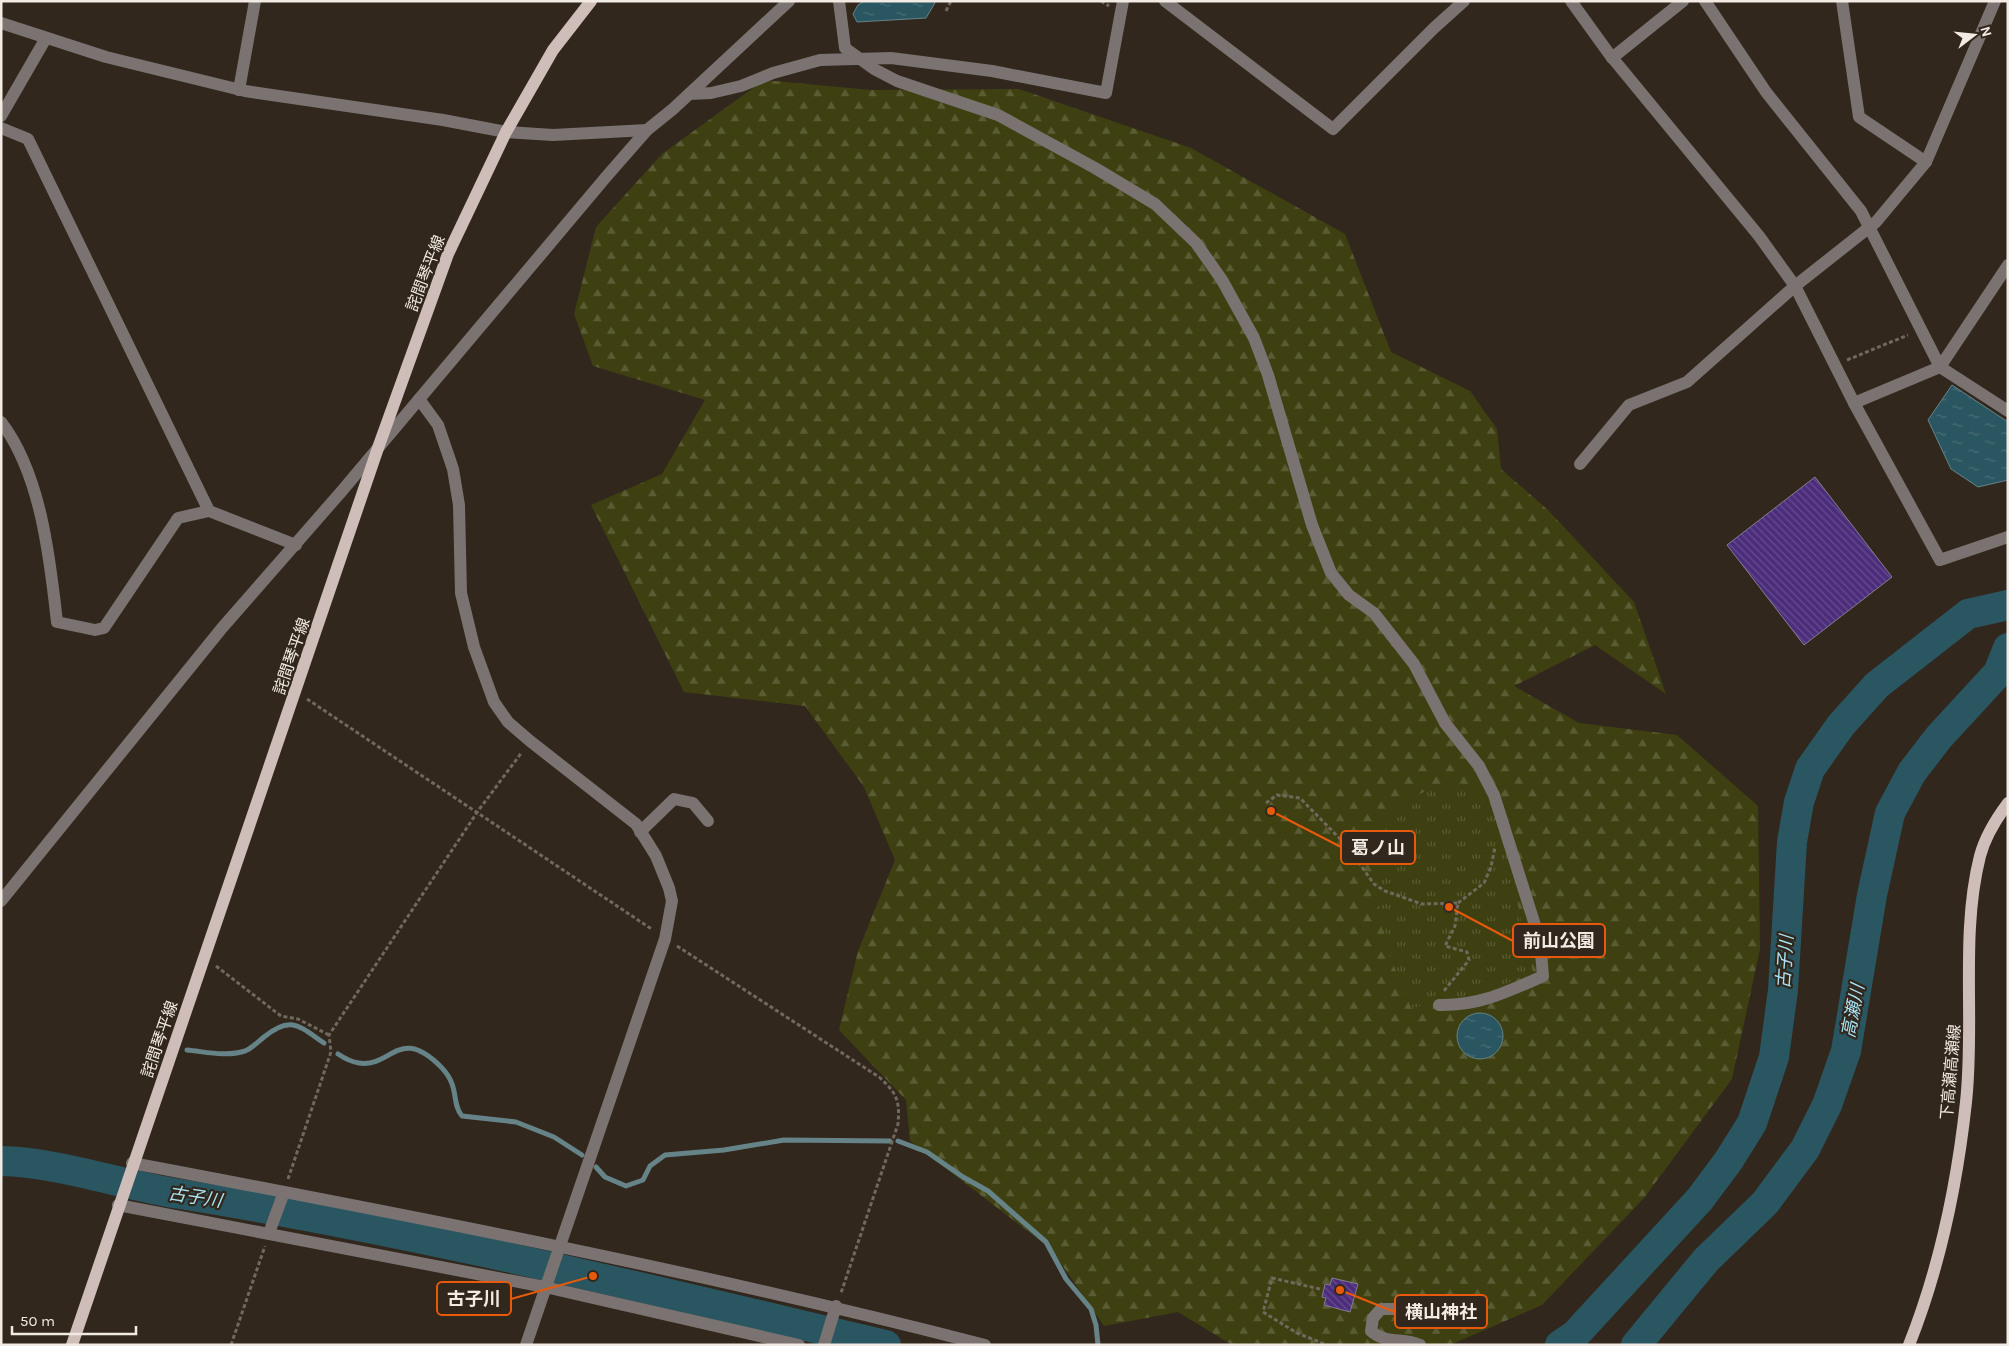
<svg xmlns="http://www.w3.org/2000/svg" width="2009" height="1346" font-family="Karla,'Noto Sans JP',sans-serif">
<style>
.forest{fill:url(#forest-firs)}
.park{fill:url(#park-tufts)}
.water{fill:url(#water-ripples);stroke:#668388}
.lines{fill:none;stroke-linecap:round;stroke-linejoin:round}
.stream{stroke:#668388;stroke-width:5}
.river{stroke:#2a5661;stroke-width:30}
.building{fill:url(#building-back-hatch);stroke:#837f8f}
.path{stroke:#71685e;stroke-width:3;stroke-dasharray:4 2.5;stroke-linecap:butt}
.minor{stroke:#7b7371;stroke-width:12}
.major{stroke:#cfbdba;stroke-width:12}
.labels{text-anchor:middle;stroke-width:4.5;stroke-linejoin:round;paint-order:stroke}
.street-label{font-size:16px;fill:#f2ebe4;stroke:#31271c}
.water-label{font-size:18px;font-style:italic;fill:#a9e3f5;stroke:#31271c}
.leader{fill:none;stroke:#e8590c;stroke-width:2}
.callout-dot{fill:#e8590c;stroke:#31271c;stroke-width:2}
.callout{fill:#31271c;stroke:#e8590c;stroke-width:2}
.callout-label{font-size:18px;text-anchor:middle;font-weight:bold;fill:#f2ebe4}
</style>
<defs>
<pattern id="forest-firs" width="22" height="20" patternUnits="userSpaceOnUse" patternTransform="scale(1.25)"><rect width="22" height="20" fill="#3e4011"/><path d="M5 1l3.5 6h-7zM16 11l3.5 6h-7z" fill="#5a5c34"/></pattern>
<pattern id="park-tufts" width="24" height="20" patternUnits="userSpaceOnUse" patternTransform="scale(1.25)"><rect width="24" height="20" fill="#3e4011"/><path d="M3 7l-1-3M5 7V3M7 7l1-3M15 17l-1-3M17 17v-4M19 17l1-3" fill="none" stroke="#5a5c34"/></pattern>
<pattern id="water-ripples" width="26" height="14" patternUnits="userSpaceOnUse" patternTransform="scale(1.25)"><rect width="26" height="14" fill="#2a5661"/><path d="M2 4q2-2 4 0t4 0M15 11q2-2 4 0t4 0" fill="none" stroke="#496e78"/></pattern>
<pattern id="building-back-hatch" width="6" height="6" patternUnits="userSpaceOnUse" patternTransform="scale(1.25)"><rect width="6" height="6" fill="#4c2d7c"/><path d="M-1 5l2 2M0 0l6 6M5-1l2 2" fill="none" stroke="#664c8e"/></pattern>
</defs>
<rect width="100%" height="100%" fill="#31271c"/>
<path class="forest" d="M764,80L871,90L1019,89L1191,148L1345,234L1391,352L1470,391L1497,429L1501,469L1548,510L1634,602L1666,694L1595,645L1514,686L1579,723L1677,735L1758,806L1760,949L1732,1079L1644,1198L1542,1305L1450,1345H1232L1178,1312L1104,1326L1051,1249L910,1141L906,1100L839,1030L858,951L895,860L864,787L805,706L684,692L591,505L662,474L705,400L593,366L574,314L596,227L662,154Z"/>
<path class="park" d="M1456,783L1479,786L1493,809L1507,857L1533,972L1478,995L1411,1008L1384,942L1377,892L1380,857L1377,815L1430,789Z"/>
<g class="water">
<path d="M864,1H936L926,18L857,22L853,14L858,5Z"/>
<path d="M1952,385L2008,422V480L1978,487L1951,469L1928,420Z"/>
<circle cx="1480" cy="1036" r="23"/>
</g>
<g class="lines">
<g class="stream">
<path d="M187,1050C207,1052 226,1057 245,1051C252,1048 258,1042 264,1037C291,1015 299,1026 324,1043"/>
<path d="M338,1054C344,1058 351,1062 359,1063C392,1068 399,1024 442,1068C460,1087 451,1103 462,1116L516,1122L554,1137L582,1155"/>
<path d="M898,1141L927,1152L963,1177L988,1191L1046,1242L1066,1279L1091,1309L1096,1325L1098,1345"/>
<path d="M596,1167L605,1177L626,1186L643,1180L650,1166L665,1155L724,1150L784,1140L890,1141"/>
</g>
<g class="river">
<path d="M1,1161C58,1162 122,1185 180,1194C418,1232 652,1290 886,1345"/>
<path d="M1560,1345L1575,1335L1700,1199L1729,1160L1752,1123L1774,1057L1783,990L1792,842L1799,802L1810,769L1841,725L1877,685L1968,614L2008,605"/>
<path d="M1636,1345L1706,1260L1765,1203L1805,1149L1827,1105L1846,1051L1872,895L1890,813L1912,772L1939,737L1998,673L2008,648"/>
</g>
</g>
<g class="building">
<path d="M1815,477L1892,577L1804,645L1727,545Z"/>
<path d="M1332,1278L1358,1284L1350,1312L1324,1305L1326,1298L1322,1297L1325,1284L1330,1285Z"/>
</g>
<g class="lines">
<g class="path">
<path d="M1101,1L1109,6"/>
<path d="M946,11L951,1"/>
<path d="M1847,360L1908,335"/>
<path d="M307,699L653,930"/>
<path d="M1266,803L1277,795L1300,798L1347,846L1374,884L1385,891L1422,904L1458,903L1455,926L1445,946L1467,952L1469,960L1443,992"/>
<path d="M1458,903L1484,883L1491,867L1495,847"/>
<path d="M677,946L879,1077C897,1093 900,1101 898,1124L841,1293"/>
<path d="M216,966L281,1016L298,1019L329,1035"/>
<path d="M288,1179L331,1052L329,1035L478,811L522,752"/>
<path d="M1320,1289L1272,1278L1263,1312L1297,1333L1327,1345"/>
<path d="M231,1345L265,1246"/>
</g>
<g class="minor">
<path d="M839,1L845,48L874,69L897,81L998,115L1095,168L1155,204L1196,243L1222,280L1254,338L1268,375L1312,525L1331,573L1349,595L1374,613L1414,664L1445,723L1479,766L1494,795L1540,941L1543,976C1507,992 1479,1006 1439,1005"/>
<path d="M1165,1L1333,129L1434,28L1464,1"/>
<path d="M1571,1L1610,55L1759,236L1795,286L1854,403L1940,560L2008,537"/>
<path d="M1705,1L1766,92L1861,211L1940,367L2008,411"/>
<path d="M1842,1L1859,117L1926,162"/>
<path d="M1,23L106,57L245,91L443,120L506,132L553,135L647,130"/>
<path d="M1612,58L1683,1"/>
<path d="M239,90L255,1"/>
<path d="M689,94L711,93L741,86L773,73L820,60L891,58L992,71L1106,93L1123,1"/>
<path d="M1,116L46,38"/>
<path d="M1,128L28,139L209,511"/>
<path d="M419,399L438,425L453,469L459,505L461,593L474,647L494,702L508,722L530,741L636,824L656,856L669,888L672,901L665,939L526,1345"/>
<path d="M1854,403L1940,367L2008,265"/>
<path d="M1,422C41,474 50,559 57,622L95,630L104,628L178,518L209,511L296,545"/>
<path d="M1580,464L1629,405L1687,382L1795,286L1876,222L1926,162L1995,1"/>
<path d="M640,832L674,799L693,803L708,821"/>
<path d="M1,901L222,628L341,492L606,177L647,130L673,109L789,1"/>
<path d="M132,1163C418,1217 703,1272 985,1345"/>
<path d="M118,1205L545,1287L799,1345"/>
<path d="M269,1233L284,1192"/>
<path d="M1410,1306L1399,1309H1381L1373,1318L1371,1331C1387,1345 1402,1337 1420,1345"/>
<path d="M824,1345L836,1306"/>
</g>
<g class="major">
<path d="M72,1345L378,448L448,254L506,132L553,50L591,1"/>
<path d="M1909,1345C1940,1267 1957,1185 1966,1102C1975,1021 1960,935 1980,856C1985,837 1996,819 2008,803"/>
</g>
</g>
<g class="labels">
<g class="street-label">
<text transform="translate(425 273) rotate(-69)" y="6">詫間琴平線</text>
<text transform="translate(291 656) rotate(-71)" y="6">詫間琴平線</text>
<text transform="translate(159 1039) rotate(-71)" y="6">詫間琴平線</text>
<text transform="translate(1950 1072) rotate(-85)" y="6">下高瀬高瀬線</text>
</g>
<g class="water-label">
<text transform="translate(1785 962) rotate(-86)" y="6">古子川</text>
<text transform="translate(1853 1011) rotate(-79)" y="6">高瀬川</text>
<text transform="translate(195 1197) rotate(9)" y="6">古子川</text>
</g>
</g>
<path class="leader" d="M1271 811L1341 847M1449 907L1513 941M593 1276L511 1299M1340 1290L1395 1312"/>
<g class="callout-dot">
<circle cx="1271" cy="811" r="5"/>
<circle cx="1449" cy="907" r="5"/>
<circle cx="593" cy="1276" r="5"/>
<circle cx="1340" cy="1290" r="5"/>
</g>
<g class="callout">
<rect x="1341" y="831" width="74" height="33" rx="5"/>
<rect x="1513" y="924" width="92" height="33" rx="5"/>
<rect x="437" y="1282" width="74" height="33" rx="5"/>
<rect x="1395" y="1295" width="92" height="33" rx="5"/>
</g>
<g class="callout-label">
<text x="1378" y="854">葛ノ山</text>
<text x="1559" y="947">前山公園</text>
<text x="474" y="1305">古子川</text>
<text x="1441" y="1318">横山神社</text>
</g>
<rect width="2009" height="1346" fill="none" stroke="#f2ebe4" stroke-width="5"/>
<g transform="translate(1974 35) rotate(74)" stroke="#31271c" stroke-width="4" paint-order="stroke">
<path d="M0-4L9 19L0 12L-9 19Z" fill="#f2ebe4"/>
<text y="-8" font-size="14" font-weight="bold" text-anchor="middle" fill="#f2ebe4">N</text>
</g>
<path d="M12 1326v8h124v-8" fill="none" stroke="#f2ebe4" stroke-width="2.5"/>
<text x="20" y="1326" font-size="15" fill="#f2ebe4" stroke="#31271c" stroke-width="4" paint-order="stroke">50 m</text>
</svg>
